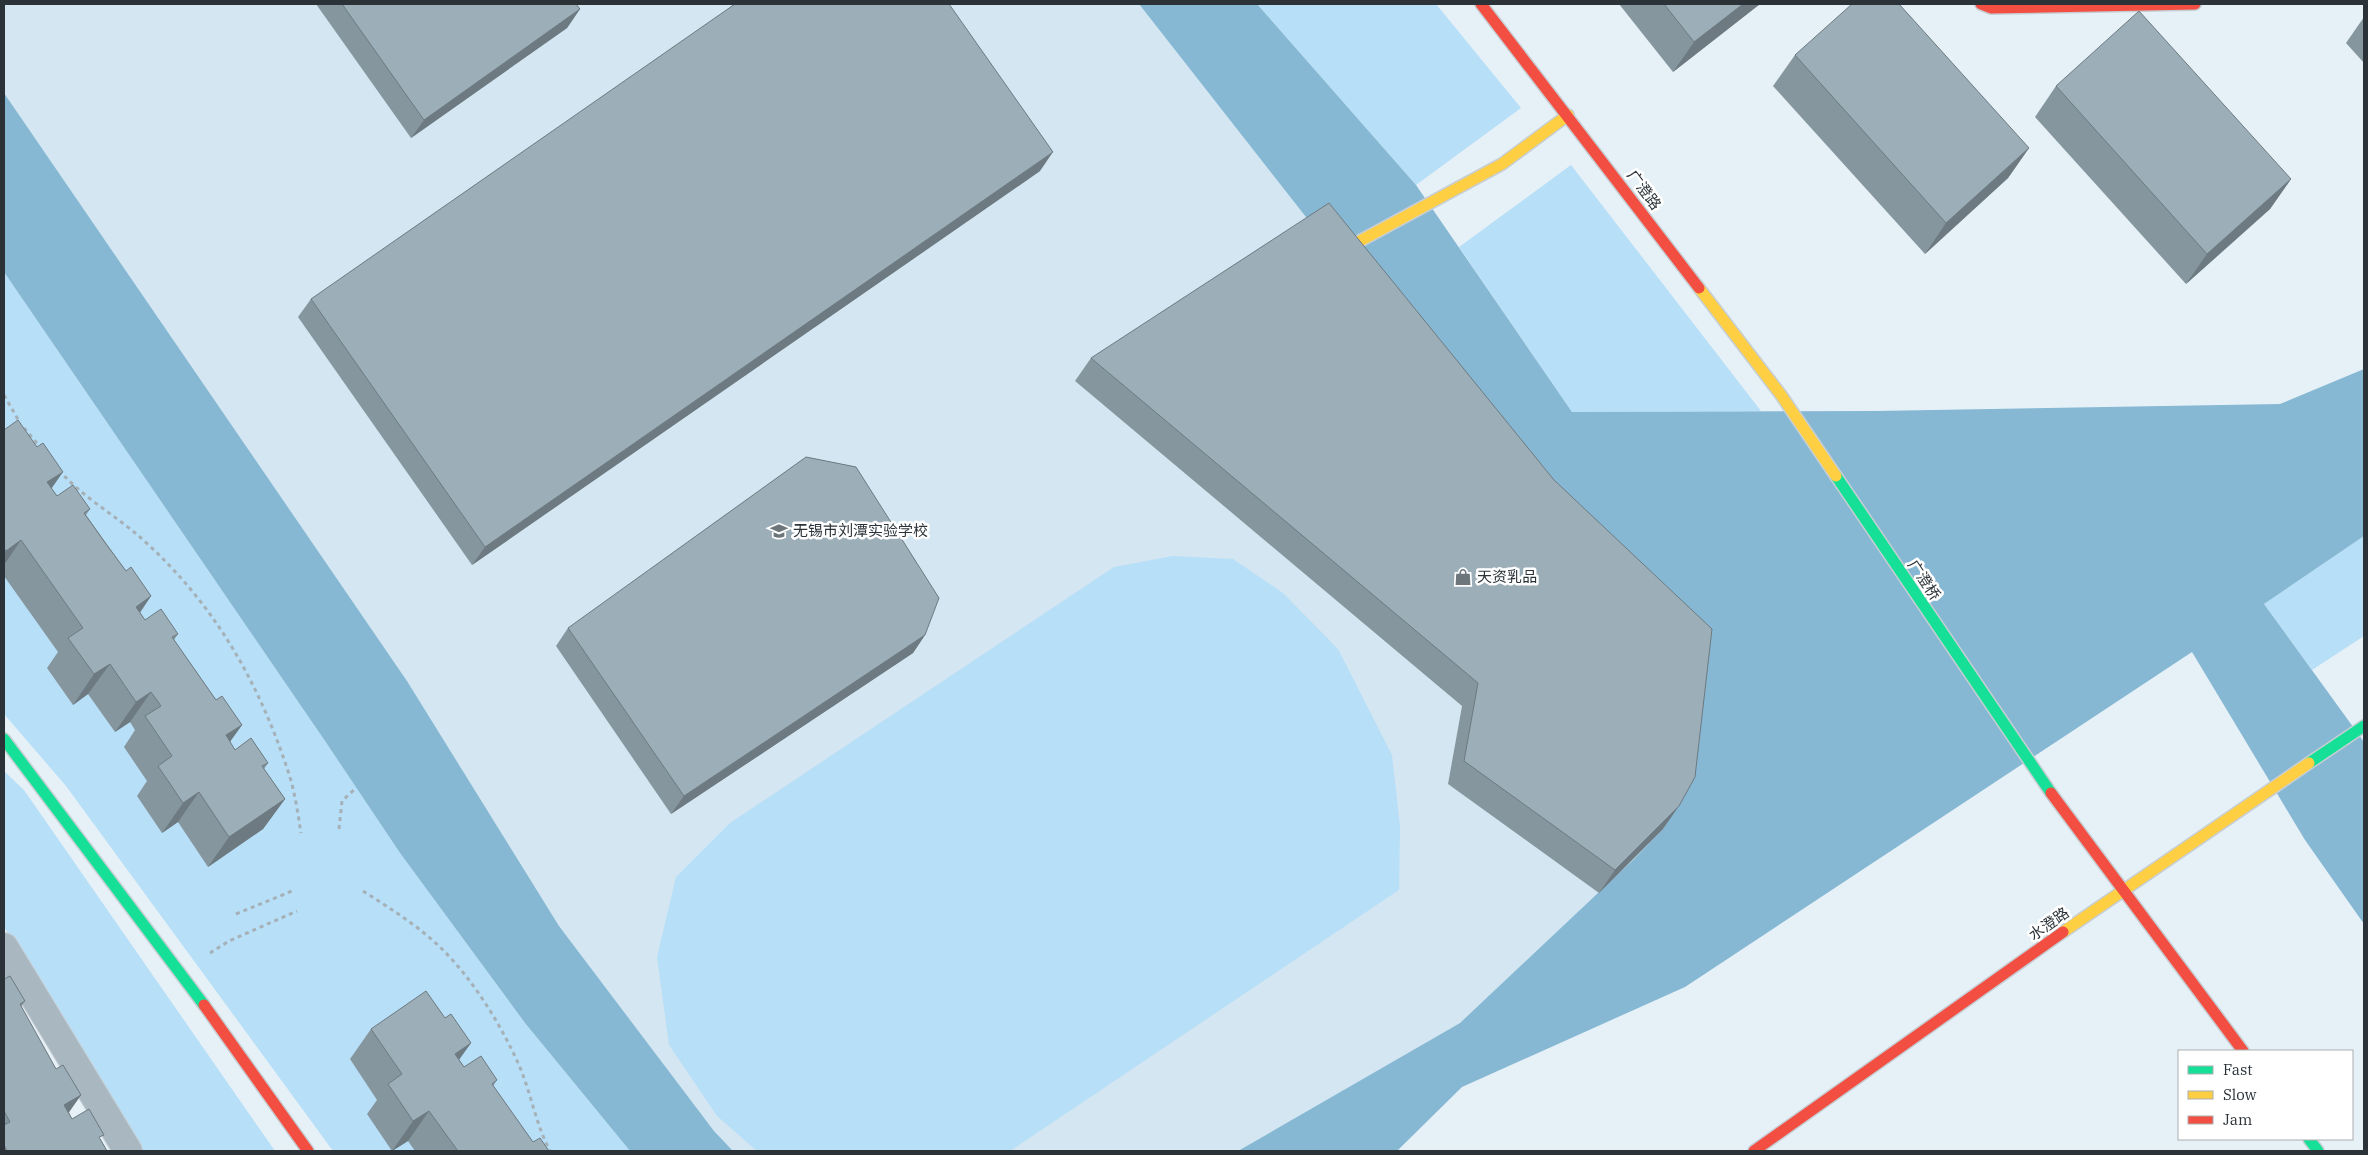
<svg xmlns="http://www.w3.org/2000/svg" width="2368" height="1155" font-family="'IBM Plex Serif','Noto Sans SC',serif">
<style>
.built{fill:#d3e6f1}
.green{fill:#b7dff7}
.water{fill:#86b8d4}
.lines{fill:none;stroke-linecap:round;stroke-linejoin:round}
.street-casing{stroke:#c6ced3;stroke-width:30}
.fast-casing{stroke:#c6ced3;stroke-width:14}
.slow-casing{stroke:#c6ced3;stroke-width:14}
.jam-casing{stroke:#c6ced3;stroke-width:14}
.path{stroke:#a5b0b7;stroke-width:3;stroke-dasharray:4 4;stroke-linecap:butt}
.street{stroke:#a9b7c1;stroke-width:28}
.fast{stroke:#16e098;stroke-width:11}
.slow{stroke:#ffcf43;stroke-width:11}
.jam{stroke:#f24e42;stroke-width:11}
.wall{fill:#86969e}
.shaded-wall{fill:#6d7a81}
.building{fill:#9caeb8;stroke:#6d7a81}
.labels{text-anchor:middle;stroke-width:5;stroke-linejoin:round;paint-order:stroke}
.street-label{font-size:15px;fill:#2c3338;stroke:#fff}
.poi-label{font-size:15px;fill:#2c3338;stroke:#fff;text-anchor:start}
</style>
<rect width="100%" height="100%" fill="#e6f1f7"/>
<path class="built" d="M4,4H1139L1313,226L1075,381L1462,706L1448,784L1599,893L1460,1023L1238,1151H733L714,1131L559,926L407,681L4,93Z"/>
<g class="green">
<path d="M1257,4H1436L1521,108L1416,185Z"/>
<path d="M1571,165L1761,411L1572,412L1459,247Z"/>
<path d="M4,272L325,741L400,853L525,1023L630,1151H333L66,786L4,714Z"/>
<path d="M2364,536V636L2312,670L2264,604Z"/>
<path d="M1173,556L1233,559L1283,593L1338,649L1392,755L1400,826L1399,890L1010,1151H757L717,1116L669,1045L657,957L676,877L730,823L1114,567Z"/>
<path d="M4,771L24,790L275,1151H140L4,927Z"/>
</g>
<g class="water">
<path d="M1139,4H1257L1416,185L1572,412L1875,411L2280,404L2364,369V536L2264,604L2364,742V924L2305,840L2192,652L1685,987L1462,1087L1397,1151H1238L1460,1023L1633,860L1663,829L1679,800L1313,226Z"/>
<path d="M4,93L407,681L559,926L714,1131L733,1151H630L525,1023L400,853L325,741L4,272Z"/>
</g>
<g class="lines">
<g class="street-casing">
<path id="street" d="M4,947L128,1151"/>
</g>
<g class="fast-casing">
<g id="fast">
<path d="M1836,476L2051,793"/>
<path d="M4,739L204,1005"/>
<path d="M2309,763L2364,726"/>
<path d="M2309,1139L2318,1151"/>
</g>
</g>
<g class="slow-casing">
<g id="slow">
<path d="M1334,255L1502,164L1568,115"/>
<path d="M1699,288L1781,395L1836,476"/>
<path d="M2063,932L2309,763"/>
</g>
</g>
<g class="jam-casing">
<g id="jam">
<path d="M1481,4L1699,288"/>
<path d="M1981,4L1991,8L2195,4"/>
<path d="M2051,793L2243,1051"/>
<path d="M204,1005L308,1151"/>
<path d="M1754,1151L2063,932"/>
</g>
</g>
<g class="path">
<path d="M4,395L20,423"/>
<path d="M24,428L41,448"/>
<path d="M59,470C82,497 115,515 141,538C214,603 259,682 289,774C295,793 298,814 301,833"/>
<path d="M339,829L342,801L356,788"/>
<path d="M363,891C391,909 420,927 443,950C474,981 501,1025 519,1065C531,1093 536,1125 550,1151"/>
<path d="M236,914L292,891"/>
<path d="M210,953L229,941L297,911"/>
</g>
<use href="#street" class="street"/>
<use href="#fast" class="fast"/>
<use href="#slow" class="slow"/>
<use href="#jam" class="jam"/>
</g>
<g class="wall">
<path d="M316,4H576L580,9L567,28L411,138Z"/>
<path d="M1619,4H1760L1673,72Z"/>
<path d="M2364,17V63L2346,43Z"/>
<path d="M1795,55L2029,148L2008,178L1925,254L1773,86Z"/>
<path d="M2056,86L2291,179L2270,209L2186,284L2035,117Z"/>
<path d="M1040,171L472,565L298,317L311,299Z"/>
<path d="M1091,358L1663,829L1599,893L1448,784L1462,706L1075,381Z"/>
<path d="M4,430L51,488L57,496L90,509L86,515L126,571L151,596L140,613L145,620L178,634L174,640L216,700L242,725L230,742L235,750L268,763L264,769L285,799L263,829L208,867L178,822L162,833L137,796L147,781L124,747L135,730L130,722L115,732L88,694L73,705L47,668L58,652L4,576Z"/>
<path d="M568,628L925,635L913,653L671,814L556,646Z"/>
<path d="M4,979L25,1001L21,1007L56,1069L81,1095L69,1112L72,1119L101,1140L107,1151H4Z"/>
<path d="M445,1018L471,1043L459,1060L464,1067L497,1080L493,1086L533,1142L549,1151H415L408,1141L392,1151L367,1114L377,1100L350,1059L371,1029Z"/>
</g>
<g class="shaded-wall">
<path d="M1743,4H1760L1673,72L1694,42Z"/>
<path d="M580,9L567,28L411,138L424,120Z"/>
<path d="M2029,148L2008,178L1925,254L1946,223Z"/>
<path d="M1053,152L1040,171L472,565L485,547Z"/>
<path d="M2291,179L2270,209L2186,284L2207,254Z"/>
<path d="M63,472L42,502L47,482Z"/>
<path d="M21,540L4,565V553L6,551Z"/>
<path d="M151,596L130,626L136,607Z"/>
<path d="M925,635L913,653L671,814L684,796Z"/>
<path d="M110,664L88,694L73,705L94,674Z"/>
<path d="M151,692L130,722L115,732L136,702Z"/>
<path d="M242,725L220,755L226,735Z"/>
<path d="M199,792L178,822L162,833L183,803Z"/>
<path d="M285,799L263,829L208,867L229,837Z"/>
<path d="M1679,806L1663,829L1599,893L1615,870Z"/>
<path d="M471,1043L449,1073L455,1054Z"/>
<path d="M81,1095L60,1125L64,1105Z"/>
<path d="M429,1111L408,1141L392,1151L413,1121Z"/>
</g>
<g class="building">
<path d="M342,4H576L580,9L424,120Z"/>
<path d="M735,4H949L1053,152L485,547L311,299Z"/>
<path d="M1664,4H1743L1694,42Z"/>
<path d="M1852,4H1899L2029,148L1946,223L1795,55Z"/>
<path d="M2139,11L2291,179L2207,254L2056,86Z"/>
<path d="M1329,203L1554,480L1712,629L1695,777L1679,806L1615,870L1464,761L1478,683L1091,358Z"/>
<path d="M18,420L37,447L43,443L63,472L47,482L57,496L73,485L90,509L84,513L106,544L126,571L131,567L151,596L136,607L145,620L161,609L178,634L172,637L216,700L222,696L242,725L226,735L235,750L251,738L268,763L262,766L285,799L229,837L199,792L183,803L158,766L172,756L145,716L161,706L151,692L136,702L110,664L94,674L68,638L83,628L21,540L6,551L4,548V430Z"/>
<path d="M806,457L856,467L939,598L925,635L684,796L568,628Z"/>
<path d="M10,976L25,1001L20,1004L56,1069L63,1065L81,1095L64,1105L72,1119L89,1109L104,1135L99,1137L107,1151H7L4,1145V1125L10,1122L4,1111V979Z"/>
<path d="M426,991L445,1018L451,1014L471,1043L455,1054L464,1067L481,1056L497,1080L492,1084L533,1142L540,1138L549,1151H458L429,1111L413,1121L388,1084L402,1074L371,1029Z"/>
</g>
<defs>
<g id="school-bare" transform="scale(1.35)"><path d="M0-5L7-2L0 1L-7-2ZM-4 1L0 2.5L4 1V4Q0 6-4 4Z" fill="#6d767b" stroke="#fff" stroke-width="2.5" paint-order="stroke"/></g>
<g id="shop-bare" transform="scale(1.35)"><path d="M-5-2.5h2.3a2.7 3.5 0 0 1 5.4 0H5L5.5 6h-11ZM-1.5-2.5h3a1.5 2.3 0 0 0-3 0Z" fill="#6d767b" stroke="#fff" stroke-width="2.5" paint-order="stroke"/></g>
</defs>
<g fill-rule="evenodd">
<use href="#school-bare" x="779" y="531"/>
<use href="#shop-bare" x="1463" y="577"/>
</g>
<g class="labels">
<g class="street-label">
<text transform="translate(1644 190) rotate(53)" y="5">广澄路</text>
<text transform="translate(1924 580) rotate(56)" y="5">广澄桥</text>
<text transform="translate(2049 924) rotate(-35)" y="5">水澄路</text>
</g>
<g class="poi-label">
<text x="793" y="536">无锡市刘潭实验学校</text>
<text x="1477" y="582">天资乳品</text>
</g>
</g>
<rect width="2368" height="1155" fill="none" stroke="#2c3338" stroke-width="10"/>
<rect x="2178" y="1050" width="175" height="90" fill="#ffffff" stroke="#abadaf"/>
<rect x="2188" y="1066" width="25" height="8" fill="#16e098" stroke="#abadaf"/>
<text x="2223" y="1075" font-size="15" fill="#2c3338">Fast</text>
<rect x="2188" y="1091" width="25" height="8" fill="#ffcf43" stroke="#abadaf"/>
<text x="2223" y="1100" font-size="15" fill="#2c3338">Slow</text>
<rect x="2188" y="1116" width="25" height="8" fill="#f24e42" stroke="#abadaf"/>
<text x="2223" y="1125" font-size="15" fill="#2c3338">Jam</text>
</svg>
